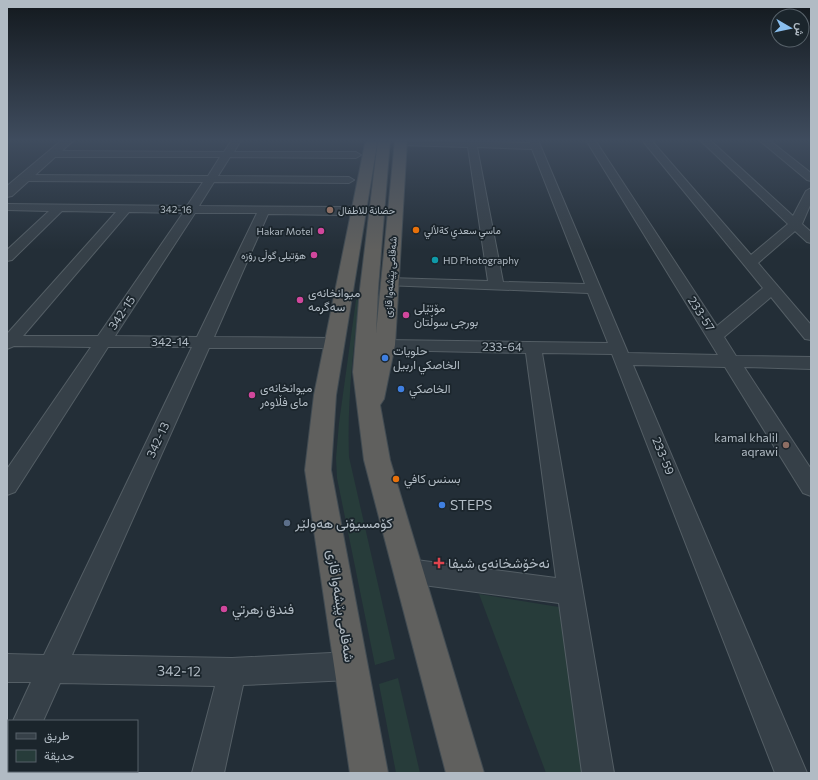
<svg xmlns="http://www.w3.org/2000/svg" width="818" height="780" font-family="Commissioner,Vazirmatn,sans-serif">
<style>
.green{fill:#273c3a}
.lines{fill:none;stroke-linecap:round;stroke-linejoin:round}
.minor-casing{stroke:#545e65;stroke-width:2}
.tertiary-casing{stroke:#545e65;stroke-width:2}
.trunk-casing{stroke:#414b52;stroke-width:2}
.minor{fill:#364048;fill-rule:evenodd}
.tertiary{fill:#364048;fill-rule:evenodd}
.trunk{fill:#60605e;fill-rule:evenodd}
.education-dot{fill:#8d6e63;stroke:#1b252c;stroke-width:1.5}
.food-dot{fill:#e8710a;stroke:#1b252c;stroke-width:1.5}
.hotel-dot{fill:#d1479c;stroke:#1b252c;stroke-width:1.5}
.culture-dot{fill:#0f9aa8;stroke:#1b252c;stroke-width:1.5}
.shop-dot{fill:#3f7fe0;stroke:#1b252c;stroke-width:1.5}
.service-dot{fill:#5c6f8a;stroke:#1b252c;stroke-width:1.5}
.health-dot{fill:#e0444e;stroke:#1b252c;stroke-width:1.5}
.labels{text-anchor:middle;stroke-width:3.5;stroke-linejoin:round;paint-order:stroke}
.far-street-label{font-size:10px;fill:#b1bbc4;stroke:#1b252c}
.far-poi-label{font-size:10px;fill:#b1bbc4;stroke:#1b252c;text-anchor:start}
.poi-label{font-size:12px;fill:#b1bbc4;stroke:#1b252c;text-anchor:start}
.street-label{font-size:12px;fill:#b1bbc4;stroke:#1b252c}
.near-poi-label{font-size:14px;fill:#b1bbc4;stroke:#1b252c;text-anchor:start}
.near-street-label{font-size:14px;fill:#b1bbc4;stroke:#1b252c}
</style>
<rect width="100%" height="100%" fill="#232e37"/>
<g class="green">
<path d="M356,300H359C353,352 347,404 349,457L395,659L375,665L337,478L336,458L339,423Z"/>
<path d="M479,594L571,609L591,773H546Z"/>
<path d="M398,678L420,773H396L379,684Z"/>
</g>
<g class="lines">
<g class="minor-casing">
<g id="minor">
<path d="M232,140H241L234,152H356L361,155L356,158L230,157L218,176L349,177L354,180L349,183L214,182L199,206L344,207L348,209L350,211L348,213L344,215L268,214L214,337L334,338L340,339L342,343L340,347L334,348H209L72,655L232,658L350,652L360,656L364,666L360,676L350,680L243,685L224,773H192L215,686L60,683L43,721H13L31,682H7V654L44,655L192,347H108L15,492L7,495V469L91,347L14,346L7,349V334L116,212L62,211L12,260L7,261V250L49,211L7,210V204L187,206L203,182L24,181L19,178L24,175L208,176L220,157H53L48,154L53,151L224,152ZM129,212L183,213L98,336H23ZM195,213H257L197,337L115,336Z"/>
<path d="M397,140L530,143L529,140H538L628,353L718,355L586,140H595L717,326L763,288L642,140H651L751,255L788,224L700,140H710L793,216L806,191L811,188V203L802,224L811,232V243L807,242L795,231L758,263L811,325V340L805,339L771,297L724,337L736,356L811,357V369L744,367L811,469V496L803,493L725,367L633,365L807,773H775L612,354L542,353L614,773H582L559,603L408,583L399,579L396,571L399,563L408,559L556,578L526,353L385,350L379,349L377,345L379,341L385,340L608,343L588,293L384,285L382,282L384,279L389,278L488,281L468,147L401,145L398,144L396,142ZM477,147L532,149L585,284L503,282Z"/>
<path d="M759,140H769L811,173V181L807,180Z"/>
<path d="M9,746V771H21L20,773H7V747Z"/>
</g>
</g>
<g class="tertiary-casing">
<path id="tertiary" d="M62,140H74L12,196L7,197V186Z"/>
</g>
<g class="trunk-casing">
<g id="trunk">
<path d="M378,140H390L378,289L376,334L395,140H407L395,345L384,399L380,405L390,460L484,773H446L364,460L353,372L360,289Z"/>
<path d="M371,141L375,142L377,144L336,395L331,470L388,773H350L305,470L314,395L365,144L367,142Z"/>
</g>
</g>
<use href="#minor" class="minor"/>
<use href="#tertiary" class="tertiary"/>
<use href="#trunk" class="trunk"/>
</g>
<linearGradient id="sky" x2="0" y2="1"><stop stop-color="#13191e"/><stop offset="0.56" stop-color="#3f4c5e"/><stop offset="1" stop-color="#3f4c5e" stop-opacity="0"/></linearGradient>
<rect width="818" height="250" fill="url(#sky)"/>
<g class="education-dot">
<circle cx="330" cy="210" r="4"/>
<circle cx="786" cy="445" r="4"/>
</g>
<g class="food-dot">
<circle cx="416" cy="230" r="4"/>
<circle cx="396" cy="479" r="4"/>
</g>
<g class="hotel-dot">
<circle cx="321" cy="231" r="4"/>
<circle cx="314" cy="255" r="4"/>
<circle cx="300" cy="300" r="4"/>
<circle cx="406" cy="315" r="4"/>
<circle cx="252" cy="395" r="4"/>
<circle cx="224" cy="609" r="4"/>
</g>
<circle class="culture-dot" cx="435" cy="260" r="4"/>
<g class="shop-dot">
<circle cx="385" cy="358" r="4"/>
<circle cx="401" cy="389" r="4"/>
<circle cx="442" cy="505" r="4"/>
</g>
<circle class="service-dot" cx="287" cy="523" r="4"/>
<path class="health-dot" d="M437 557h4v4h4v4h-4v4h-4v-4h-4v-4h4z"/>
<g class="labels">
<g class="far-street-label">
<text transform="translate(176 209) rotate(1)" y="4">342-16</text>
<text transform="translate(390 277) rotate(-86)" y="4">شەقامی پێشەوا قازی</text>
</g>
<g class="far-poi-label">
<text x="338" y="214">حضانة للاطفال</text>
<text x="424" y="234">ماسي سعدي كةلألي</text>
<text x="313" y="235" text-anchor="end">Hakar Motel</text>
<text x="306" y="259" text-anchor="end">هۆتیلی گوڵی رۆزه</text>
<text x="443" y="264">HD Photography</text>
</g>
<g class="poi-label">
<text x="308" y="297">میوانخانەی<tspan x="308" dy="14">سەگرمە</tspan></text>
<text x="414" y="312">مۆتێلی<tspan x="414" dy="14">بورجی سوڵتان</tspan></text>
<text x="393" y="355">حلويات<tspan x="393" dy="14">الخاصكي اربيل</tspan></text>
<text x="260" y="392">میوانخانەی<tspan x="260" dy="14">مای فڵاوەر</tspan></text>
<text x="409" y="393">الخاصكي</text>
<text x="778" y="442" text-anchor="end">kamal khalil<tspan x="778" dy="14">aqrawi</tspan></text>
<text x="404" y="483">بسنس كافي</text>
</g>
<g class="street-label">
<text transform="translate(122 313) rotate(-56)" y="4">342-15</text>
<text transform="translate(701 314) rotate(57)" y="4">233-57</text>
<text x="170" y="346">342-14</text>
<text transform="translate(502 347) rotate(1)" y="4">233-64</text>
<text transform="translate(158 440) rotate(-65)" y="4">342-13</text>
<text transform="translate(663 456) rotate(68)" y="4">233-59</text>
</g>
<g class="near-poi-label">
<text x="450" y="510">STEPS</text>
<text x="295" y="528">کۆمسیۆنی هەولێر</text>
<text x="448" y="568">نەخۆشخانەی شیفا</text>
<text x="232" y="614">فندق زهرتي</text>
</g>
<g class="near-street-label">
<text transform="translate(341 606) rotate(81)" y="5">شەقامی پێشەوا قازی</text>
<text transform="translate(179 671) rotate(1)" y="5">342-12</text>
</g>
</g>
<rect width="818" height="780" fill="none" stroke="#b1bbc4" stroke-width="16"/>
<rect x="8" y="720" width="130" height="52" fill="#1b252c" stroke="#576169"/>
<rect x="16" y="733" width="20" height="6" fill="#364048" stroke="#576169"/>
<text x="44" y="740" font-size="12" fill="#b1bbc4">طريق</text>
<rect x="16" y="750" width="20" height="12" fill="#273c3a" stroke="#576169"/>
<text x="44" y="760" font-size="12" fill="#b1bbc4">حديقة</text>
<g transform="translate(790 28) rotate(99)"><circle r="19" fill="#1b252c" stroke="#576169"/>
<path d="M0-3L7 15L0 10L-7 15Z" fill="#8abfef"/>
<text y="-6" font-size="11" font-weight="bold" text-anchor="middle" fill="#b1bbc4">ش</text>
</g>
</svg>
